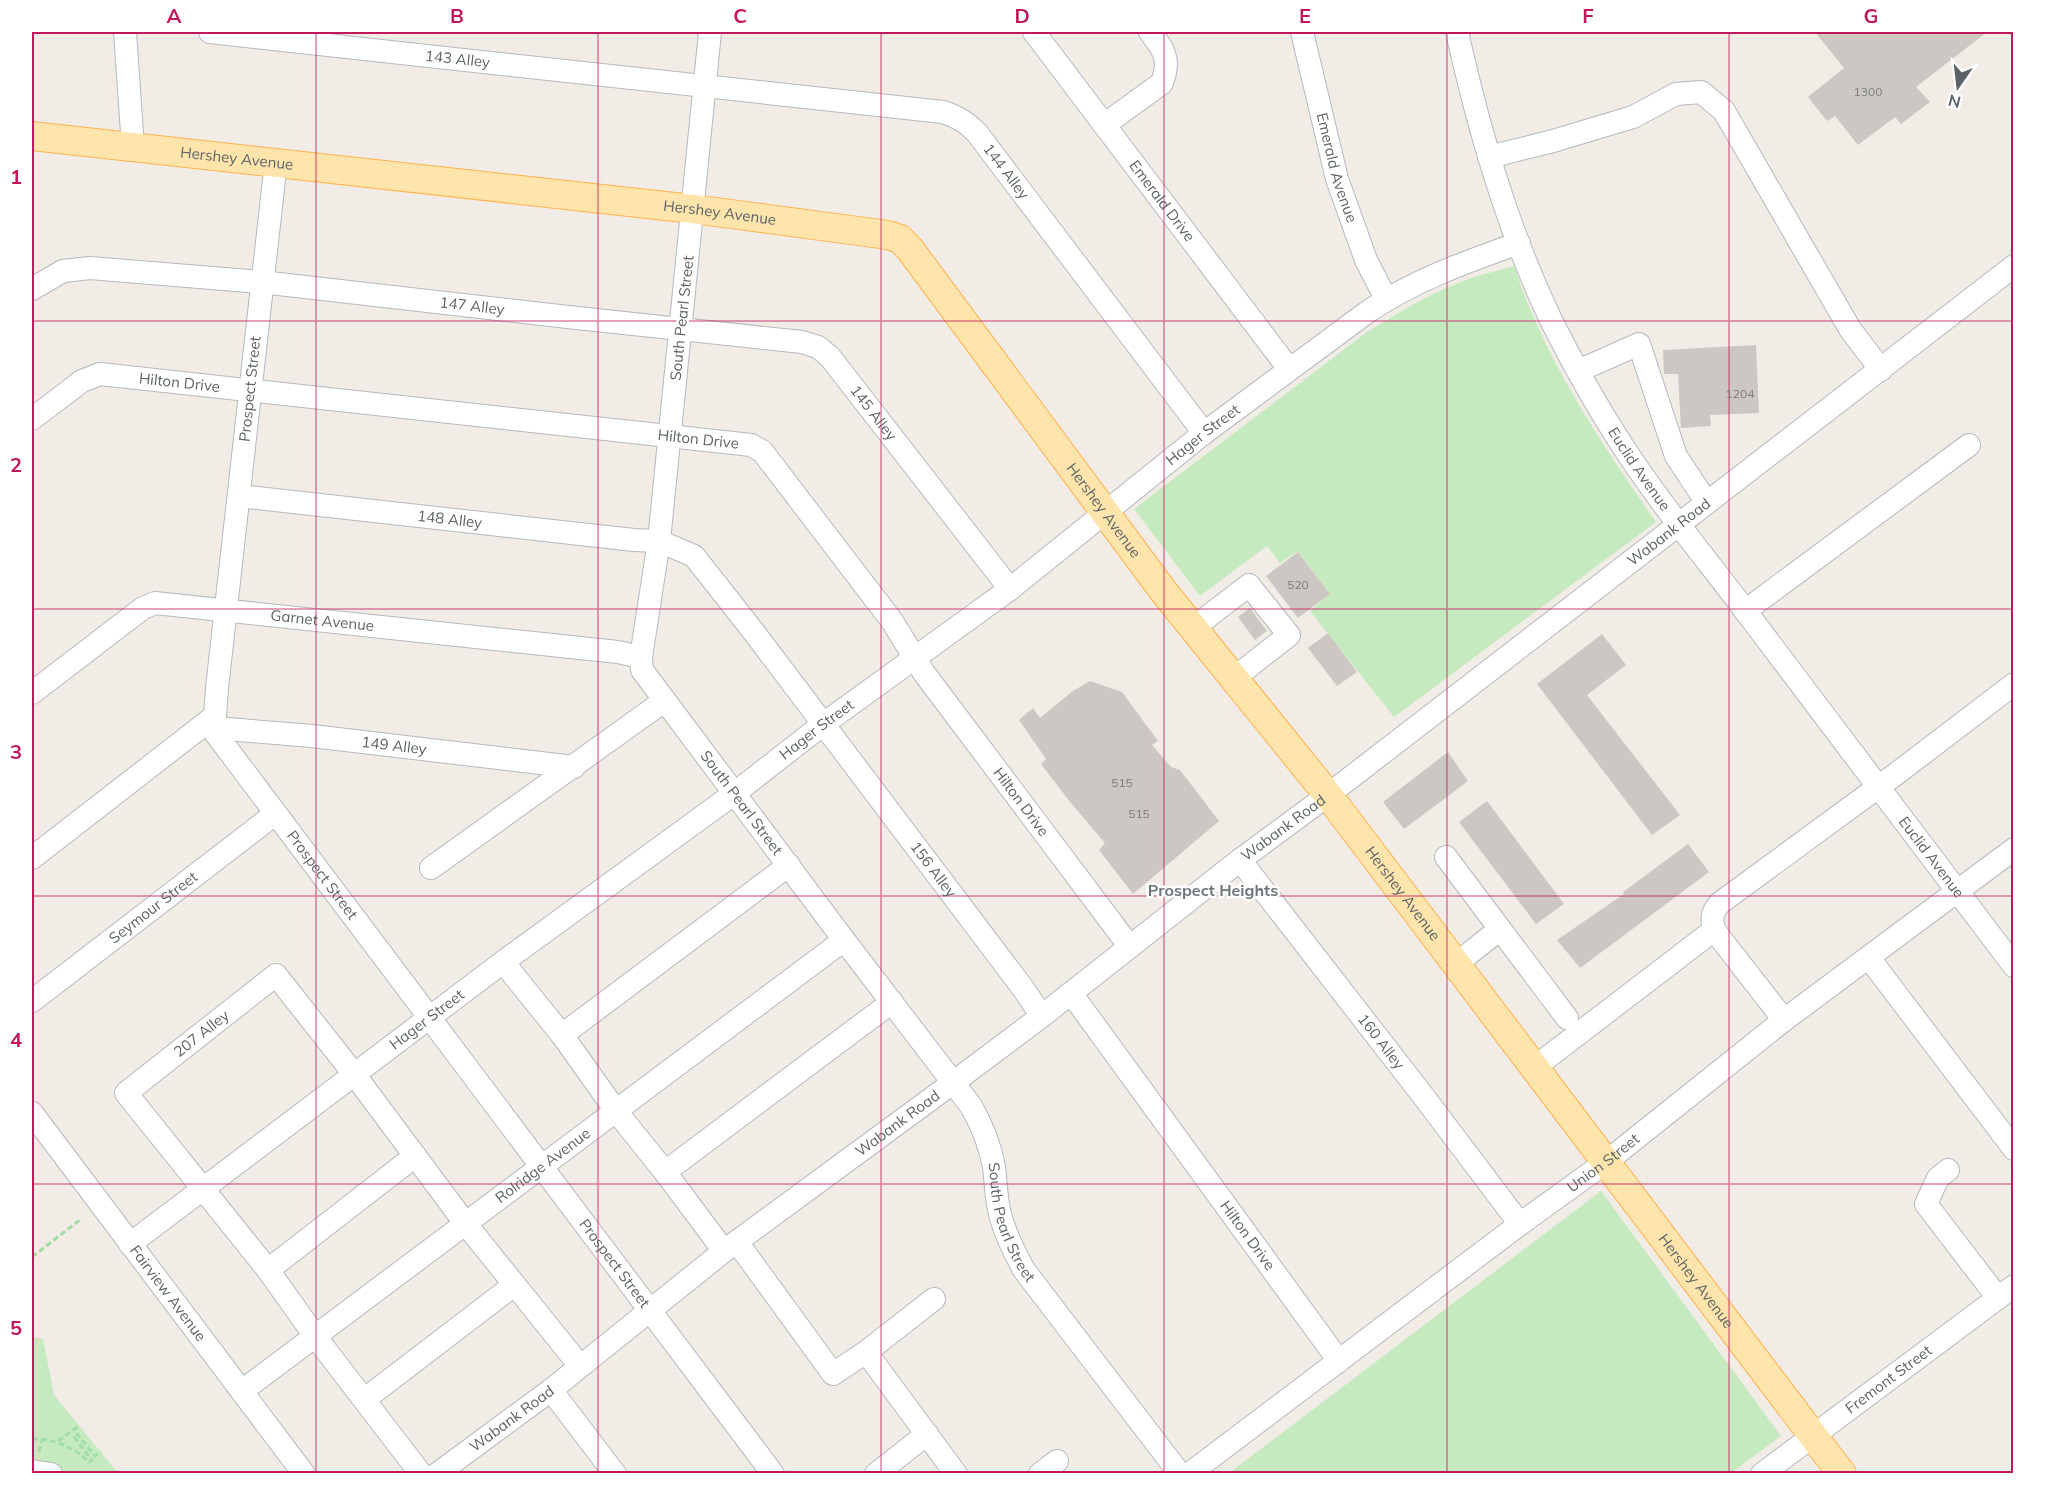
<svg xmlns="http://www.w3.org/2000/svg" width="2045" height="1505" font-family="Mulish,sans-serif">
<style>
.green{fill:#c6eabf}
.building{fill:#ccc7c2}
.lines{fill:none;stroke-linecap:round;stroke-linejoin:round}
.minor-casing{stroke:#b5b9bd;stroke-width:24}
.major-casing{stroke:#ffb24f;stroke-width:30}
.path{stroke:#a1dea7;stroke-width:3;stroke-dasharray:6 3;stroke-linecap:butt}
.minor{stroke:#fff;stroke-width:22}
.major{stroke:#ffe4ab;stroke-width:28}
.grid{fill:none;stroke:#c2185b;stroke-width:1.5;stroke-opacity:0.55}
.labels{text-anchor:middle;stroke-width:5;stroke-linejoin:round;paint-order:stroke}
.number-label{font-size:12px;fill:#787c7e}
.street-label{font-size:15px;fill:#5c6367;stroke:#fff}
.neighbourhood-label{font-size:16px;font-weight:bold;fill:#6d7579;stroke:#fff}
.neatline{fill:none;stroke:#c2185b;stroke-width:2}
.grid-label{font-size:20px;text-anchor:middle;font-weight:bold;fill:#c2185b}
</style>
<rect width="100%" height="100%" fill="#f1ece5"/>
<g class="green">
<path d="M1514,266C1545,360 1600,442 1656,522L1394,717L1310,611L1330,594L1298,551L1280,563L1267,546L1200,596L1134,509L1367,332C1401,311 1436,290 1474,277C1487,273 1501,270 1514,266Z"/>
<path d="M1601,1191L1781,1436L1731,1473H1229Z"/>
<path d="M32,1337L43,1339L54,1395L118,1473H32Z"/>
</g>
<g class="building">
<path d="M1815,32H1987L1916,87L1930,102L1901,124L1895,117L1858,145L1835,116L1827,121L1808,97L1844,68Z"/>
<path d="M1756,345L1759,413L1710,415L1711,426L1681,428L1678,374H1664L1663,350Z"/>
<path d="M1298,552L1330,594L1298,618L1266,576Z"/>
<path d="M1250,608L1267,631L1255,640L1238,617Z"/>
<path d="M1328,633L1357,672L1337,686L1308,648Z"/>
<path d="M1602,634L1626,665L1587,695L1680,815L1652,835L1537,684Z"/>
<path d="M1090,681L1122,692L1158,741L1152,745L1171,767L1180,770L1219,821L1133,894L1099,850L1105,843L1070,802L1041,764L1046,759L1019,720L1033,708L1040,718L1073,691Z"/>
<path d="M1448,752L1468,781L1404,829L1383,802Z"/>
<path d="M1487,801L1564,904L1536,924L1459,822Z"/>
<path d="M1688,844L1709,872L1580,968L1557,940L1624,894L1623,892Z"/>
</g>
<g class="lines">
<g class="minor-casing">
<g id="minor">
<path d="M125,32L133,147"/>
<path id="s1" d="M210,32C454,60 698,83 943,112C958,117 966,122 977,133L1204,433"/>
<path id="s2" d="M710,32L659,541L641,657L642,670L844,940L971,1106C982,1125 990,1145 994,1167C996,1183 996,1199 1000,1214C1005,1234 1014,1252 1024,1270L1180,1474"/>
<path id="s3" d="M1034,32L1289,369"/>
<path id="s4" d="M1302,32L1337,179L1366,260L1386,299"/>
<path id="s5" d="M1457,32C1479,130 1507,228 1551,320C1572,362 1596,405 1622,445C1659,502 1703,555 1744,609C1834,728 1923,847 2014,966"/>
<path d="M1104,125L1162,83C1171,59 1164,50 1150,32"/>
<path d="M1489,157L1553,141L1633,117L1676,94L1701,92L1724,111L1850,329L1881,370"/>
<path id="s6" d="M276,162L217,688L215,716L216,734L773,1474"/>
<path id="s7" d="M32,289L63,271L90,268L261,282L568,317L802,342L818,347L830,357L1010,589"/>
<path d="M1578,371L1639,344L1676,456L1707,503"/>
<path id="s8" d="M32,419L82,381L100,374L751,445L762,451L892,621L924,673L1130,947"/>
<path id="s9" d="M239,496L634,540L659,541L694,556L753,631L1022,987L1042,1016"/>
<path d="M1745,611L1969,445"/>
<path d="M1193,628L1249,585L1289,635L1233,679"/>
<path id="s10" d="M32,693L143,608L155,603L618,652L641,657"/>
<path id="s11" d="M215,728L312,736L574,767"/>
<path d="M1446,857L1500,929L1456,964"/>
<path d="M32,858L215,716"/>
<path id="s12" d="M1240,860L1424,1097L1520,1224"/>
<path d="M431,868L664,701"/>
<path d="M1500,929L1567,1018"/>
<path d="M1869,958L2014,1149"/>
<path d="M503,962L562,1035L616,1111L665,1172L724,1251"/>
<path id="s13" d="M1071,993L1339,1361"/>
<path id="s14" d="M32,1001L275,814"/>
<path d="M1784,1020L1714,930C1711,918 1712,912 1720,903L1896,774L2014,684"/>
<path d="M562,1035L789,865"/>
<path d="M1535,1067L1714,930"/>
<path id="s15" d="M32,1113L304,1474"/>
<path d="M1948,1170L1938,1178L1926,1204L1998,1298"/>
<path d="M665,1172L892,1002"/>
<path d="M737,1242L833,1374L866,1352L934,1299"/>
<path id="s16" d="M130,1244L503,962L735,793L822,725L1010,589L1204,433L1366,313C1412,281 1466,262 1519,243"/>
<path d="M268,1270L415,1156"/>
<path d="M866,1352L956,1474"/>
<path d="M551,1390L615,1474"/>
<path id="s17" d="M242,1391L844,940"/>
<path d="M365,1399L514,1285"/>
<path d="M32,1471L51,1474"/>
<path id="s18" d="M421,1474L315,1336L268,1270L126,1093L276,975L354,1074L465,1223L580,1366"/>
<path id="s19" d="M437,1474L551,1390L724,1251L954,1082L1042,1016L1240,860L1328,795L2014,266"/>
<path d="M876,1474L927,1434"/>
<path d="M1040,1474L1057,1461"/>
<path id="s20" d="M1189,1474L1520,1224L1606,1162L1784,1020L2014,849"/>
<path id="s21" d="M1762,1474L2014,1286"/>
</g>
</g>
<g class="major-casing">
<g id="major">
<path id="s22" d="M32,136L693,209L888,235L900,239L909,248L1164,592L1328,795L1842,1474"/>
</g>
</g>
<g class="path">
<path d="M32,1257L81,1219"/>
<path d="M32,1439C55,1439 72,1446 89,1462L92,1460L74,1437L77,1434L95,1456L101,1452"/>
<path d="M58,1441L79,1426"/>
<path d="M39,1452L42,1439"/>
</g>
<use href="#minor" class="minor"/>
<use href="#major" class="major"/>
</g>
<path class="grid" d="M316,32V1474M598,32V1474M881,32V1474M1164,32V1474M1447,32V1474M1729,32V1474M32,321H2014M32,609H2014M32,896H2014M32,1184H2014"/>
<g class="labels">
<g class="number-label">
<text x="1868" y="96">1300</text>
<text x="1740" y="398">1204</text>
<text x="1298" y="589">520</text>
<text x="1122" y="787">515</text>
<text x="1139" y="818">515</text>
</g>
<g class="street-label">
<text dy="5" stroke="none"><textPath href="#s1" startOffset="249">143 Alley</textPath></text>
<text dy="5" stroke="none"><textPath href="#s22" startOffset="206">Hershey Avenue</textPath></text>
<text dy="5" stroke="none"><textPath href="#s4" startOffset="140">Emerald Avenue</textPath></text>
<text dy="5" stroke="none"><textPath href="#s1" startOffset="826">144 Alley</textPath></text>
<text dy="5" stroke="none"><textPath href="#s3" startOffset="212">Emerald Drive</textPath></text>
<text dy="5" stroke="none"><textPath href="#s22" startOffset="692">Hershey Avenue</textPath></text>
<text dy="5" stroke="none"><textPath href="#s7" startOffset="447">147 Alley</textPath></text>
<text transform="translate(682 318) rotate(-84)" y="5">South Pearl Street</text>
<text dy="5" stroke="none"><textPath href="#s8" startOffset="162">Hilton Drive</textPath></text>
<text transform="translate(250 389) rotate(-84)" y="5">Prospect Street</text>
<text dy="5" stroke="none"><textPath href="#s7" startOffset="882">145 Alley</textPath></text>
<text dy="5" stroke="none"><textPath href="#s16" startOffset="1344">Hager Street</textPath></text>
<text dy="5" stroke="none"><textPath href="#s8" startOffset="684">Hilton Drive</textPath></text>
<text dy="5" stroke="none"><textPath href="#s5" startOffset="477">Euclid Avenue</textPath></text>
<text dy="5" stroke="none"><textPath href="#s22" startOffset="1214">Hershey Avenue</textPath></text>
<text dy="5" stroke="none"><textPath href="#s9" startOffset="212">148 Alley</textPath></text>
<text dy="5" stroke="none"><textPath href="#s19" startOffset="1551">Wabank Road</textPath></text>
<text dy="5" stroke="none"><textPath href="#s10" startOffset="321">Garnet Avenue</textPath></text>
<text dy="5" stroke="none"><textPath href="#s16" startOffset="858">Hager Street</textPath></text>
<text dy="5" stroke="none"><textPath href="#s11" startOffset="180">149 Alley</textPath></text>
<text dy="5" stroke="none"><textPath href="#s8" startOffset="1186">Hilton Drive</textPath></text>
<text dy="5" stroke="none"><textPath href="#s2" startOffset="808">South Pearl Street</textPath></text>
<text dy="5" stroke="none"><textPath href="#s19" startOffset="1065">Wabank Road</textPath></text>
<text dy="5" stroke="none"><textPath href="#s5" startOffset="963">Euclid Avenue</textPath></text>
<text dy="5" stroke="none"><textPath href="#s9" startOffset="855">156 Alley</textPath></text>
<text dy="5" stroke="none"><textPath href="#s6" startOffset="752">Prospect Street</textPath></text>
<text dy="5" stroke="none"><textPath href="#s22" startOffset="1700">Hershey Avenue</textPath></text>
<text dy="5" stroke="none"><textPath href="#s14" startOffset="153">Seymour Street</textPath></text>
<text dy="5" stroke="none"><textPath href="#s16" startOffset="372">Hager Street</textPath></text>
<text dy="5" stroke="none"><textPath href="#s18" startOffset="578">207 Alley</textPath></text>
<text dy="5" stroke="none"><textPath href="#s12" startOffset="230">160 Alley</textPath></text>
<text dy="5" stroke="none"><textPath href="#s19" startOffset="579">Wabank Road</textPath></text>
<text dy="5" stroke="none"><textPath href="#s20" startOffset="518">Union Street</textPath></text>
<text dy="5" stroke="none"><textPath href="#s17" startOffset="376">Rolridge Avenue</textPath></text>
<text dy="5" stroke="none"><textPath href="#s2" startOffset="1312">South Pearl Street</textPath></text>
<text dy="5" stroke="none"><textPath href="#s13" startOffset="300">Hilton Drive</textPath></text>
<text dy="5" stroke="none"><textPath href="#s6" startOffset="1238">Prospect Street</textPath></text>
<text dy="5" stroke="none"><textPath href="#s22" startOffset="2186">Hershey Avenue</textPath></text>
<text dy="5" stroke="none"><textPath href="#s15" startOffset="226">Fairview Avenue</textPath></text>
<text dy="5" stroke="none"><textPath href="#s21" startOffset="158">Fremont Street</textPath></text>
<text dy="5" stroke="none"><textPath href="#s19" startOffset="93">Wabank Road</textPath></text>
</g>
<g class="neighbourhood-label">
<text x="1213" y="896">Prospect Heights</text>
</g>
</g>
<rect width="2045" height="1505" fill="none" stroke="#ffffff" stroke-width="66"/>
<g transform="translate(1958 87) rotate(194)" stroke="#ffffff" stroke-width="4.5" paint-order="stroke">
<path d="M0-4.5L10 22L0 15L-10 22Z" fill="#5c6367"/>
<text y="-9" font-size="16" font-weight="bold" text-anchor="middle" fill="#5c6367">N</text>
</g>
<rect x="33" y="33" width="1979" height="1439" class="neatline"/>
<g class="grid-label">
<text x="174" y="23">A</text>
<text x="457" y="23">B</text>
<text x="740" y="23">C</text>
<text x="1022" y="23">D</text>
<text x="1305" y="23">E</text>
<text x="1588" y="23">F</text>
<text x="1871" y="23">G</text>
<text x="16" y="184">1</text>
<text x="16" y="472">2</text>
<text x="16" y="759">3</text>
<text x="16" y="1047">4</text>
<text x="16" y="1335">5</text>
</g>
</svg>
